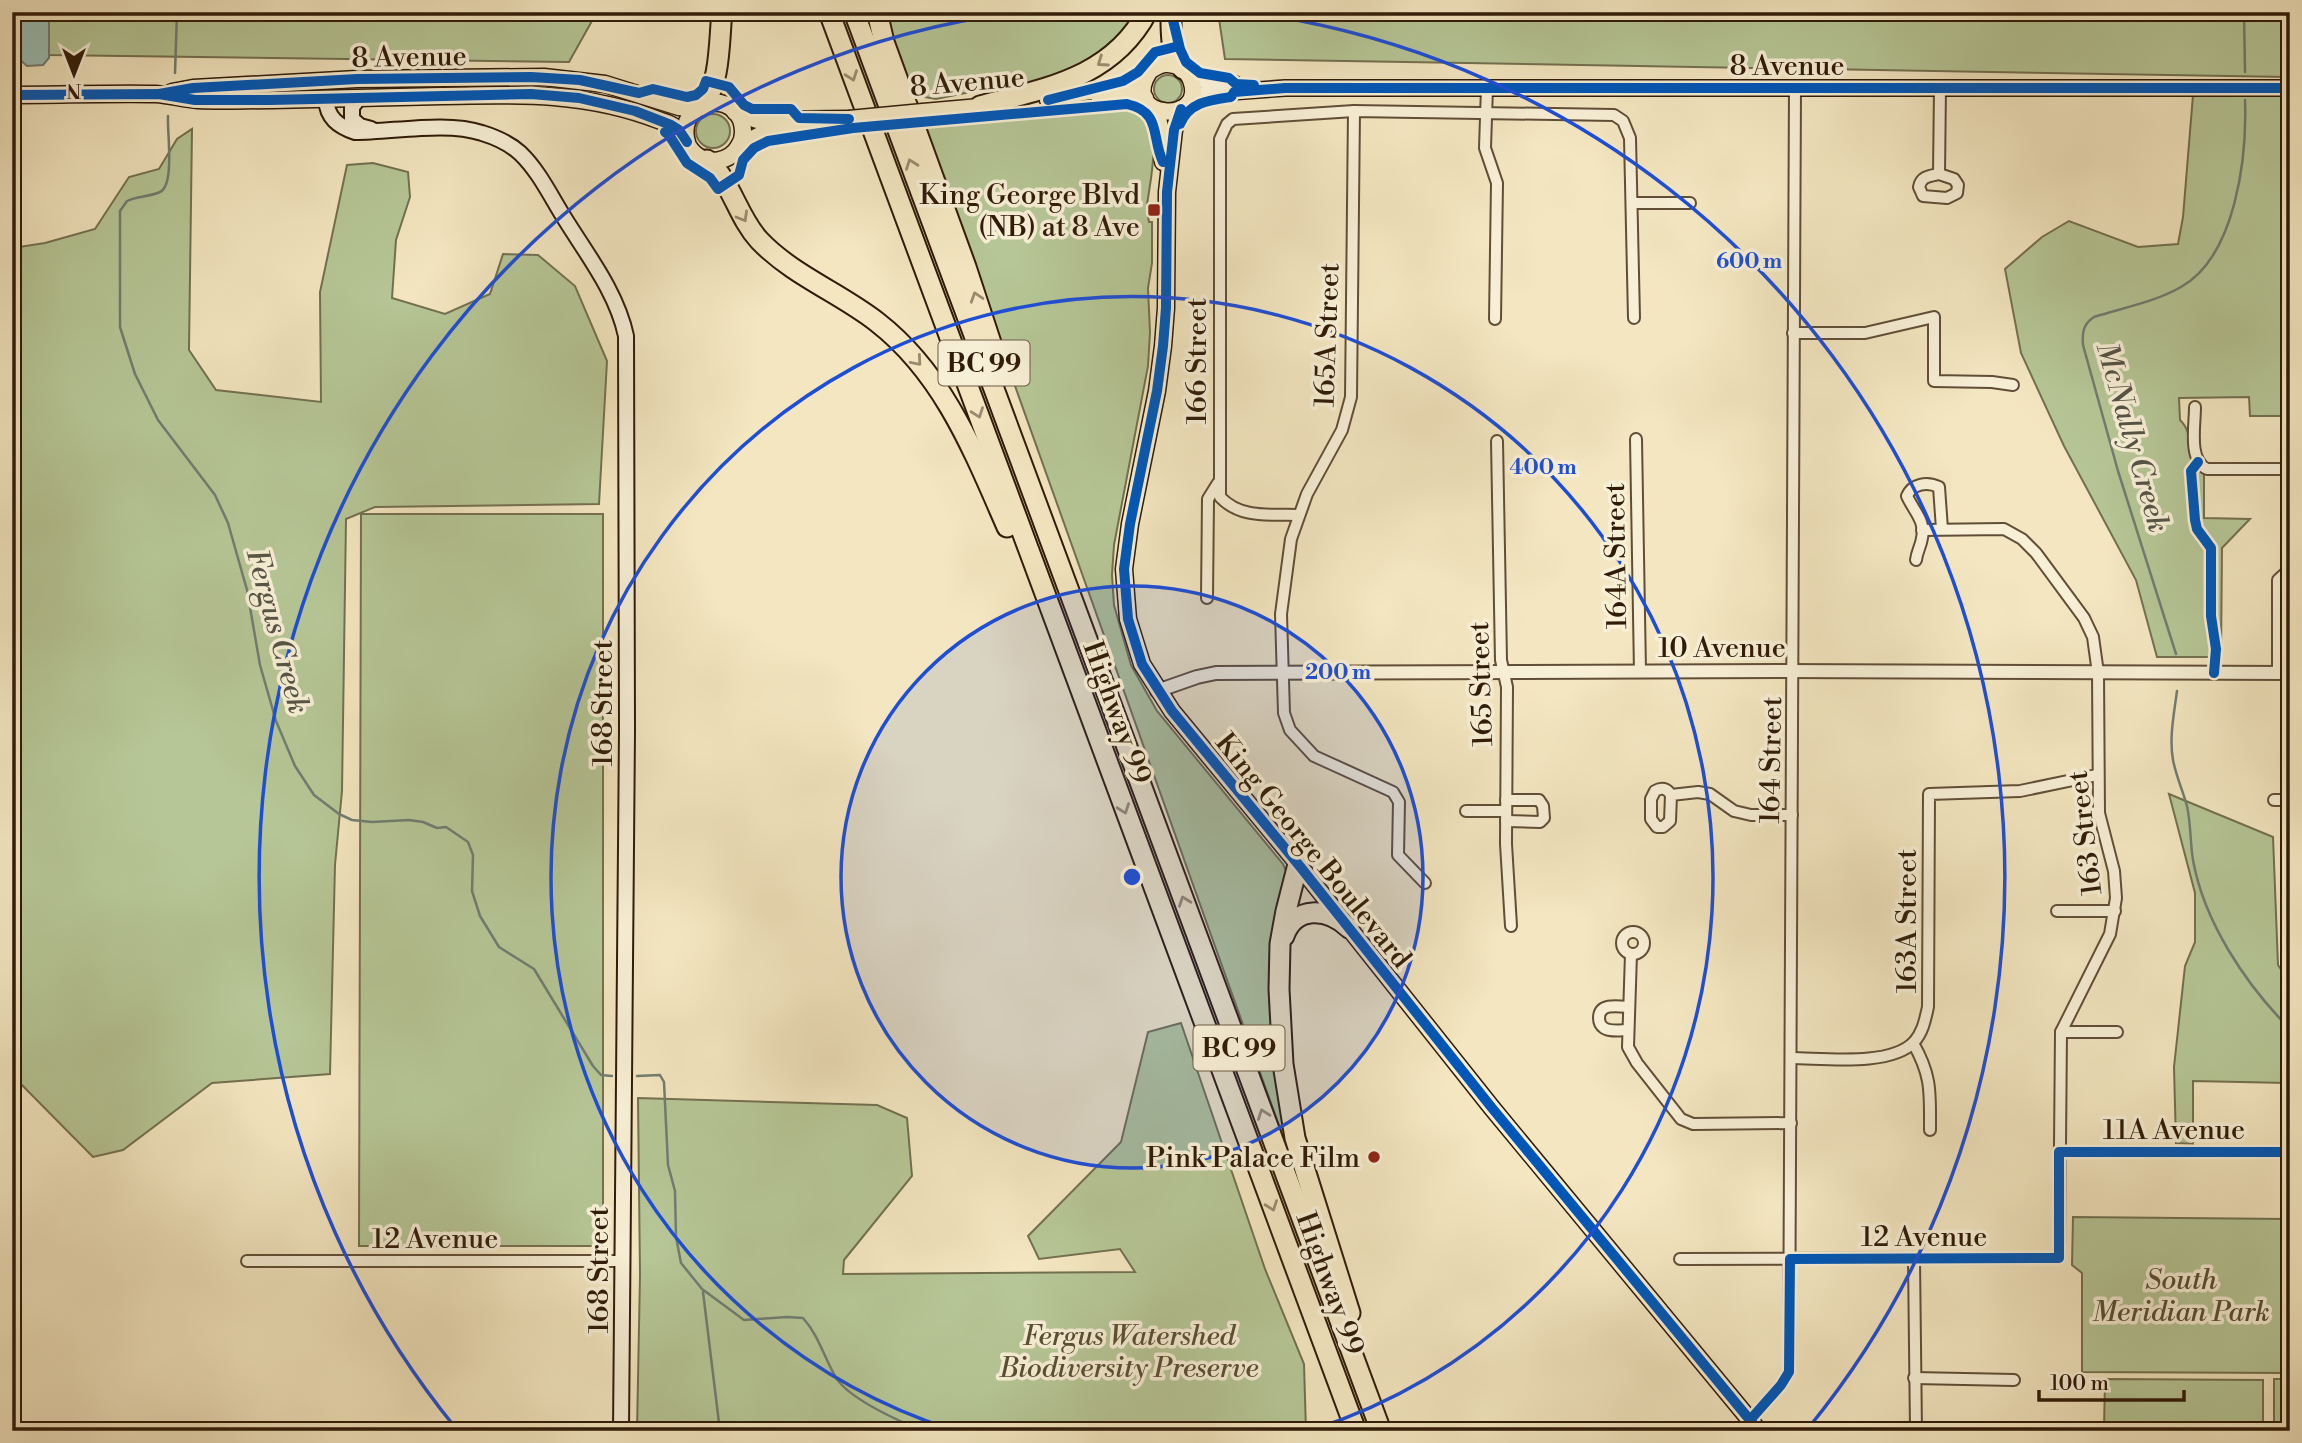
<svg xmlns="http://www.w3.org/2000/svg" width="2302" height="1443" font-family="'Libre Bodoni',serif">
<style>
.green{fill:#b6c696;stroke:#737050;stroke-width:2}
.water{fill:#9bbfb6;stroke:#707d71;stroke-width:2}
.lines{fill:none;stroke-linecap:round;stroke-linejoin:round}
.stream{stroke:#707d71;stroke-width:2.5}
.minor-casing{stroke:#614e37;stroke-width:14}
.tertiary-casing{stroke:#614e37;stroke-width:16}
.secondary-casing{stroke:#301b09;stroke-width:18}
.primary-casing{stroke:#301b09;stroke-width:19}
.motorway-casing{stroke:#301b09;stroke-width:23}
.minor{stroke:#f7efd6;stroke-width:10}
.tertiary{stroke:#f7efd6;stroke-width:12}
.secondary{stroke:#f7efd6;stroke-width:14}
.primary{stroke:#f3e6c0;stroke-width:16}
.motorway{stroke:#f3e6c0;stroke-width:19}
.primary-bridge-casing{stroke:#301b09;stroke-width:19;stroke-linecap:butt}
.primary-bridge{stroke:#f3e6c0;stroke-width:16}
.cycleway-casing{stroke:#f7efd6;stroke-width:15}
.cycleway{stroke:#0057b8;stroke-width:10}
.oneway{stroke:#9b8b6e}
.ring{fill:none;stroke:#1d4ed8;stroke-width:3.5}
.poi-dot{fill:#8f2418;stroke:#f7efd6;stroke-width:2.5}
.labels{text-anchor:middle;stroke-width:7;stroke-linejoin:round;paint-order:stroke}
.shield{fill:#f7efd6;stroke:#6c5b46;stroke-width:2}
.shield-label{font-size:26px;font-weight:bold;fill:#301b09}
.street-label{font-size:28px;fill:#301b09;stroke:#f7efd6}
.poi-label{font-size:28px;fill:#301b09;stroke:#f7efd6;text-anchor:end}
.park-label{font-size:28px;font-style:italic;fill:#584e33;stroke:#f7efd6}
.water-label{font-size:30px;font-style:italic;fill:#555446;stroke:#f7efd6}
.centre{fill:#1d4ed8;stroke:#f7efd6;stroke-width:3.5}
.ring-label{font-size:21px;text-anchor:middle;font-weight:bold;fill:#1d4ed8;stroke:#f7efd6;stroke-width:7;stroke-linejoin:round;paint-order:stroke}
</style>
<rect width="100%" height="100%" fill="#f3e6c0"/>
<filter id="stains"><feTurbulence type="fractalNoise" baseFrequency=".00286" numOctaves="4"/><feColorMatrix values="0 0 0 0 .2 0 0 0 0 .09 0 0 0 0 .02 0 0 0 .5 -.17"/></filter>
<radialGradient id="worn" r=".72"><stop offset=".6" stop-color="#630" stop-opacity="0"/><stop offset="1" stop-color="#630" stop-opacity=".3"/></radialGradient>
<g class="green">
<path d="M49,12H597L569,62L49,55Z"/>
<path d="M886,12H1138L1128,29L1108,49L1082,67L1011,89L995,87L936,99L913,95L894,45Z"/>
<path d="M1218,12H2290V77L1225,59Z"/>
<circle cx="1168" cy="89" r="14"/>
<path d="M2193,95H2290V416H2250L2249,397L2179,398L2180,420C2195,434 2185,451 2195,469L2204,472V518L2250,519L2222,548L2221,657H2157L2136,580L2064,446L2021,353L2005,269L2042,237L2069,221L2138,247L2178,244L2183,217Z"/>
<path d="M1125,106C1132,108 1140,110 1145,116C1161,136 1150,182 1147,205C1147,210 1148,217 1149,222H1152V263L1148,288L1150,332L1148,366L1114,545L1112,575L1114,605L1131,665L1157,711L1283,864L1287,873L1277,1078L1280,1109L1307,1204L949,201L947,184L929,144L926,122Z"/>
<circle cx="713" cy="131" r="17"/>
<path d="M192,129L189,350L216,390L321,402L320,292L347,165L373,163L408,172L410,197L396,240L392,298L445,314L490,294L503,254L538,255L575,286L607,361L599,504L375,507L346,519L342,791L335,865L330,1074L212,1083L123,1150L93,1157L12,1075V248L45,243L95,229L129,177L159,169L177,139Z"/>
<path d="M361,514H603V1246H359Z"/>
<path d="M2169,794L2273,837L2278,965L2290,983V1083L2193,1081V1144L2176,1143L2174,1067L2185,966L2195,942V893Z"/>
<path d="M1181,1023L1265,1269L1304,1364L1306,1431H637L640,1275L638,1098L877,1105L907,1118L912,1176L844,1260L843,1274L1135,1272L1120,1249L1039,1259L1028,1236L1121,1142L1148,1032Z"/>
<path d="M2073,1217L2290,1219V1373L2082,1372V1273L2072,1265Z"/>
<path d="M2105,1379L2263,1380V1431H2104Z"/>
<rect x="2274" y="1379" width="16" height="52"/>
</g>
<path class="water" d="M12,12H49V58L43,65L27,66L18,58Z"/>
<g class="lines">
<g class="stream">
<path d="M2244,12L2245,72"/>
<path d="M175,73L177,12"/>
<path d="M168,116C167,132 175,185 160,192C149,197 137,196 127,201L120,211V327L135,374L158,420L215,495L228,523L247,590L260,665L276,721L295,766L314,795L339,814L352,820L372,822L409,820L423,822L437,828L446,827L468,842L473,855L472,891L480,916L499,947L534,969L593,1066L601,1075L612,1076"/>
<path d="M2176,654L2118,471L2083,345C2082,333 2083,324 2094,317C2122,308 2155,302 2181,287C2236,256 2247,157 2245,100"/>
<path d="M2177,691C2174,714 2169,738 2173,760C2176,776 2183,791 2187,806C2191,824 2190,842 2193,860C2204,922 2246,985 2290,1029"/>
<path d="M637,1076L660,1075L664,1082L668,1165L675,1191L676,1237L681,1263L702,1289L744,1320L787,1317L803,1318C819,1336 823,1355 835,1376C847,1398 899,1421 923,1431"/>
<path d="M703,1292L720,1431"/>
</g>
<g class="minor-casing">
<g id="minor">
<path d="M1487,87L1485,148L1497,183L1495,319"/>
<path d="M1354,111L1351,397L1342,430L1307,494L1291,539L1281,614L1284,713L1290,730L1314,756L1393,792L1399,802L1398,855L1425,883"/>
<path d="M1939,174L1954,179L1958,185L1957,193L1947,198L1923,196L1919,187C1921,176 1930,176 1939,174Z"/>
<path d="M1939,174L1940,87"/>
<path d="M1633,203H1690"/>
<path d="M1793,333H1865L1934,317V381L1992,382L2013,385"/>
<path d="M2195,407C2195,426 2188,460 2207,469H2290"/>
<path d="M1636,439L1640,672"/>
<path d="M1497,441L1501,660L1507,687L1506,844L1511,926"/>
<path d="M1298,515C1269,514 1241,519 1220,497V139L1227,124L1233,119L1354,111L1614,115L1623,121L1630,138L1634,318"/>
<path d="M1916,560C1917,551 1921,546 1922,538C1926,521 1913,510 1907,496C1912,484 1927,481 1939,487L1942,529"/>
<path d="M1207,598L1208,499L1218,483"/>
<path d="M2278,673V580L2290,569"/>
<path d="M1671,795L1670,821L1663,827H1657L1651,819V799L1655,791C1661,787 1667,788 1671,795L1698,792L1710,794L1734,811L1751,815H1792"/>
<path d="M1506,800H1539L1543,806L1544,818L1540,822L1506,821"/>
<path d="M2274,800H2290"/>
<path d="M1466,811H1506"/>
<path d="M2057,911H2115"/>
<circle cx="1633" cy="943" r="11"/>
<path d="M1631,954L1628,1047L1637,1063L1681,1119L1693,1124L1791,1123"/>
<path d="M1628,1030C1621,1030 1610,1032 1604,1028C1601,1026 1599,1022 1599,1018C1599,1003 1618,1006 1628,1007"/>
<path d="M2061,1032H2117"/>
<path d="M1913,1043C1932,1076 1930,1093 1930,1130"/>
<path d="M1791,1058C1823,1058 1890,1067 1914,1042C1923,1032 1925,1020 1928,1007L1929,794L2020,791L2097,775"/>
<path d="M2059,1152H2290"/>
<path d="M1680,1259L2059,1258L2061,1032L2110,934L2116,898L2114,871L2099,813L2098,673L2093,637L2084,618L2036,553L2022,539L2004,529L1922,530"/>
<path d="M1914,1259L1916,1431"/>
<path d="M247,1261H623"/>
<path d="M1914,1378L2014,1380"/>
<path d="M1750,1420L1781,1385L1789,1372L1795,87"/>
</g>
</g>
<g class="tertiary-casing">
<path id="tertiary" d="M1157,691L1197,677L1216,673L1781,671L2290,673"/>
</g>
<g class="secondary-casing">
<g id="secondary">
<path d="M1187,73L1195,79L1235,84"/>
<path d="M359,98L352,107V119L360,126L371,129"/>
<path d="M326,99C327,118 338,126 355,132C393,132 447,121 482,133C495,137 509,143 520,153C539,171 551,197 565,219C588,256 617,293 626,336L627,730L621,1431"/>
<path d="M1186,105L1203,94L1285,88H2290"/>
</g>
</g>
<g class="primary-casing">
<g id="primary">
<path d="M172,92L193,88L357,79L544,77L605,84L679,107L697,109"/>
<path d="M12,95C60,95 108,93 156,94C170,95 184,99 198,100C222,101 247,100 272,100C329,99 385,97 442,96C519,94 588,92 661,121C668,123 675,126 679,131C685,138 687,147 694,153C708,166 730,162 739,146C744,138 744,129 741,120C726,87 676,105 687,142"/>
<path d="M1100,99L1145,98"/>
<path d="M1048,100C1062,97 1076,93 1090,91C1103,89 1116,89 1128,85C1142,81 1151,65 1165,64C1177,63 1187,70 1191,80C1208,126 1118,120 1149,72"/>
<path d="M1181,109L1174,130L1167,192L1166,308L1163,346L1157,391L1130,524L1124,569L1128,619L1142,664L1172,711L1298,864L1492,1108L1759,1431"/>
<path d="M1156,110L1161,131L1163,162"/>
<path d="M735,112L757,120L849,119"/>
<path d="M923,112L991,106"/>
<path d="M739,146L760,135L810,126"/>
</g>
</g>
<g class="motorway-casing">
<g id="motorway">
<path d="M829,12L1356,1431"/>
<path d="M854,12L1381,1431"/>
<path d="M877,12L884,42L966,267L997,361"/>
<path d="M1171,12C1171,34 1170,52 1183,69"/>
<path d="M701,106C721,87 719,38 722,12"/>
<path d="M980,106C1046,88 1112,78 1147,12"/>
<path d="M707,160C732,182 737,216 759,240C792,275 840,293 877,322C944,374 974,452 1007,527"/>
<path d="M1298,864L1286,911L1280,944L1279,989L1283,1064L1295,1138L1350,1313"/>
<path d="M1284,936C1295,905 1328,908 1349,928"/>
</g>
</g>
<use href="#minor" class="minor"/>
<use href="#tertiary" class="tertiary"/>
<use href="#secondary" class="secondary"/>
<use href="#primary" class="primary"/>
<use href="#motorway" class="motorway"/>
<g class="primary-bridge-casing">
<path id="primary-bridge" d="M849,119L923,112"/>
</g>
<use href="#primary-bridge" class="primary-bridge"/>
<g class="cycleway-casing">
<g id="cycleway">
<path d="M1171,12L1180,49L1186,62L1200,73L1229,78L1236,84L1254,85"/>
<path d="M159,94L193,88L357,79L531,77L580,80L639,93L653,89L687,97L696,95L703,89L706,81L729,87L744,105L752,109H791L799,118L849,119"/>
<path d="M12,95L159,94L195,100H270L531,94L579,98L635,111L671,125L679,130L687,142"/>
<path d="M1048,100L1123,81L1138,72L1155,52L1179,46"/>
<path d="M1181,109L1174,130L1167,192L1166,308L1163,346L1157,391L1130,524L1124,569L1128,619L1142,664L1172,711L1298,864L1492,1108L1759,1431"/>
<path d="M1180,124C1189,102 1210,100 1231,97L1234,92L1285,88H2290"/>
<path d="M665,132L669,135L687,163L710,178L718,189L739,175L743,160L754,148L768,141L853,128L1127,104C1162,112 1151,137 1163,162"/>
<path d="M2198,462L2191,471L2195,520L2197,529L2211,548V616L2216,649L2214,673"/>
<path d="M1750,1420L1781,1385L1789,1372L1790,1259L2059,1258V1152H2290"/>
</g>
</g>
<use href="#cycleway" class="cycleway"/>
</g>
<defs><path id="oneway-chevron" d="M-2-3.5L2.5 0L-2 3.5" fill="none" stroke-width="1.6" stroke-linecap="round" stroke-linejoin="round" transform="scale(1.75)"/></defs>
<g class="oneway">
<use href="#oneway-chevron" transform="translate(1102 62) rotate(145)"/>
<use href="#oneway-chevron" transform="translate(852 76) rotate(70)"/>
<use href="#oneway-chevron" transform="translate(911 164) rotate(-110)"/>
<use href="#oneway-chevron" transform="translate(743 217) rotate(60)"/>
<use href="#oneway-chevron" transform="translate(976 297) rotate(-108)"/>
<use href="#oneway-chevron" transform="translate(917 361) rotate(49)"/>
<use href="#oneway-chevron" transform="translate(978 413) rotate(70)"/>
<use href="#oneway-chevron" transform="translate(1124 809) rotate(70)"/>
<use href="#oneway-chevron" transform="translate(1184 901) rotate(-110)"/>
<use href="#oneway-chevron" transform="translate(1263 1114) rotate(-110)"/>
<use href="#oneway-chevron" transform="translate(1272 1206) rotate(70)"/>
</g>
<circle cx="1132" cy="877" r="291" fill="#1d4ed8" fill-opacity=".12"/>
<g class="ring">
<circle cx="1132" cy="877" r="291"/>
<path d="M952 1430A581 581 0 1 1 1312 1430"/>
<path d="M454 1426A872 872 0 0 1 1018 12M1246 12A872 872 0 0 1 1810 1426"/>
</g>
<g class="poi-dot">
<rect x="1147" y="203" width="14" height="14" rx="3.5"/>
<circle cx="1374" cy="1157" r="7"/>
</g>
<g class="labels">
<g class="shield">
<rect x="938.5" y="340.5" width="91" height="45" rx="5"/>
<rect x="1193.5" y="1025.5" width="91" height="45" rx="5"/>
</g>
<g class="shield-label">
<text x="984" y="372">BC 99</text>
<text x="1239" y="1057">BC 99</text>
</g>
<g class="street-label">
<text transform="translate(409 56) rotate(-1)" y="10">8 Avenue</text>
<text x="1787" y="75">8 Avenue</text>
<text transform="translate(967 81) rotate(-5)" y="10">8 Avenue</text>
<text transform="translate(1326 335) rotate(-88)" y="10">165A Street</text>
<text transform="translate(1196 361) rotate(-90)" y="10">166 Street</text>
<text transform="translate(1615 556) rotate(-91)" y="10">164A Street</text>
<text x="1722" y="657">10 Avenue</text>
<text transform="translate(1480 684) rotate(-92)" y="10">165 Street</text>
<text transform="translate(602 703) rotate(-90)" y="10">168 Street</text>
<text transform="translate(1118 712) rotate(70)" y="10">Highway 99</text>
<text transform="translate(1770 760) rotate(-89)" y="10">164 Street</text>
<text transform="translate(2084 833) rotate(-97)" y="10">163 Street</text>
<text transform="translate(1314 850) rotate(51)" y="10">King George Boulevard</text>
<text transform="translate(1906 921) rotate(-90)" y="10">163A Street</text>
<text x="2174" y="1139">11A Avenue</text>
<text x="1924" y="1246">12 Avenue</text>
<text x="435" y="1248">12 Avenue</text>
<text transform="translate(598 1270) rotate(-90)" y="10">168 Street</text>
<text transform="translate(1331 1283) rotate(70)" y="10">Highway 99</text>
</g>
<g class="poi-label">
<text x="1140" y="204">King George Blvd<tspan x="1140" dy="32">(NB) at 8 Ave</tspan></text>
<text x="1360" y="1167">Pink Palace Film</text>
</g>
<g class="park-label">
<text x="2181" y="1289">South<tspan x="2181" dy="32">Meridian Park</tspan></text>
<text x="1129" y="1345">Fergus Watershed<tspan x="1129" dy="32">Biodiversity Preserve</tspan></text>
</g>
<g class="water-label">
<text transform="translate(2133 437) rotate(74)" y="10">McNally Creek</text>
<text transform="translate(278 631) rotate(75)" y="10">Fergus Creek</text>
</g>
</g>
<circle cx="1132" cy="877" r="10" class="centre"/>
<g class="ring-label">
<text x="1749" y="268">600 m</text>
<text x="1543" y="474">400 m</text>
<text x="1338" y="679">200 m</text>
</g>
<rect width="2302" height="1443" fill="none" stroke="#f3e6c0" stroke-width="42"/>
<rect x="14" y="14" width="2274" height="1415" fill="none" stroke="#301b09" stroke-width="3.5"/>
<rect x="21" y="21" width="2260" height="1401" fill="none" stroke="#301b09" stroke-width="2"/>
<g transform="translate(74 74) rotate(180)" stroke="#f7efd6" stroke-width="5" paint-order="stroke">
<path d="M0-5L12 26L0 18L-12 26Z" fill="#301b09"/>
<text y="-10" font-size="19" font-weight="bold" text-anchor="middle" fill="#301b09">N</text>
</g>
<path d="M2039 1390v10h145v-10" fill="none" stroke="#301b09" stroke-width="3.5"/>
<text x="2050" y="1390" font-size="21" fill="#301b09" stroke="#f7efd6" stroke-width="5" paint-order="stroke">100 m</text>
<rect width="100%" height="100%" filter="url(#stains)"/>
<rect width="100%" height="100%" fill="url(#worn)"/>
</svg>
